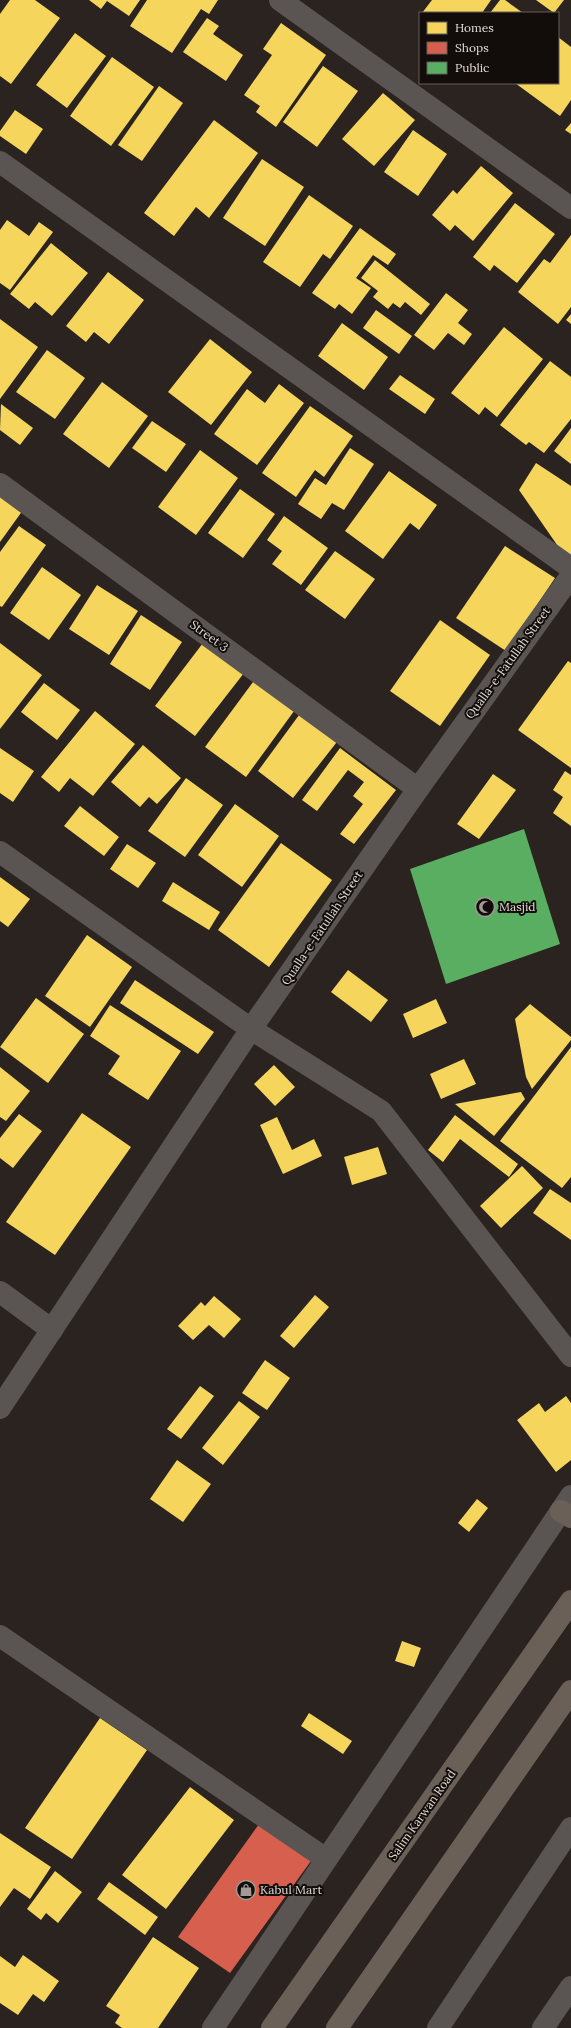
<svg xmlns="http://www.w3.org/2000/svg" width="571" height="2028" font-family="Lora,serif">
<style>
.homes{fill:#f6d55c}
.shops{fill:#d6604d}
.public{fill:#5aae61}
.lines{fill:none;stroke-linecap:round;stroke-linejoin:round}
.minor{stroke:#5a5552;stroke-width:22}
.tertiary{stroke:#5a5552;stroke-width:22}
.primary{stroke:#6b6058;stroke-width:22}
.labels{text-anchor:middle;stroke-width:4;stroke-linejoin:round;paint-order:stroke}
.street-label{font-size:12px;fill:#e2dad5;stroke:#120d0a}
.poi-label{font-size:12px;fill:#e2dad5;stroke:#120d0a;text-anchor:start}
</style>
<rect width="100%" height="100%" fill="#2a231f"/>
<g class="homes">
<path d="M10,0H35L60,18L11,84L0,76V14Z"/>
<path d="M89,0H140L129,16L107,1L101,9Z"/>
<path d="M147,0H218L209,14L201,9L172,53L130,26Z"/>
<path d="M432,0H491L482,13H422Z"/>
<path d="M500,0H505L523,13H490Z"/>
<path d="M536,0H564L554,13Z"/>
<path d="M207,18L219,26L213,34L243,55L226,81L183,52Z"/>
<path d="M281,23L326,55L276,127L256,112L260,106L244,95L272,55L263,49Z"/>
<path d="M75,33L106,56L67,108L36,85Z"/>
<path d="M558,37L571,47V100L560,116L515,83H558Z"/>
<path d="M112,57L154,87L111,146L70,116Z"/>
<path d="M323,66L358,91L317,147L283,122Z"/>
<path d="M159,86L183,103L142,161L118,145Z"/>
<path d="M383,93L415,120L374,166L342,139Z"/>
<path d="M15,110L43,129L26,154L0,136V131Z"/>
<path d="M214,120L258,153L209,218L196,207L174,236L144,213Z"/>
<path d="M571,123V134L565,130Z"/>
<path d="M413,130L447,154L418,196L384,172Z"/>
<path d="M262,159L304,187L265,246L223,218Z"/>
<path d="M481,166L513,193L473,241L455,225L450,231L432,215L453,190L457,194Z"/>
<path d="M309,195L353,226L330,259L323,254L300,287L263,262Z"/>
<path d="M515,203L555,234L517,283L494,265L490,271L473,257Z"/>
<path d="M7,220L29,236L39,222L53,232L10,290L0,283V230Z"/>
<path d="M360,228L396,254L388,265L373,255L356,278L371,288L352,314L339,304L335,309L312,293Z"/>
<path d="M571,235V307L558,324L518,292L544,259L550,263Z"/>
<path d="M51,243L88,273L52,316L35,302L29,309L10,294Z"/>
<path d="M375,260L430,304L421,315L405,302L400,308L393,303L388,309L373,297L378,291L361,278Z"/>
<path d="M108,272L144,300L109,344L94,332L86,342L66,326Z"/>
<path d="M446,293L468,310L458,323L472,334L464,345L448,333L434,350L414,335Z"/>
<path d="M376,310L412,336L399,354L363,328Z"/>
<path d="M571,314V324L566,320Z"/>
<path d="M0,319L38,347L0,399Z"/>
<path d="M342,323L388,357L364,390L318,356Z"/>
<path d="M504,327L543,359L497,417L485,407L479,415L451,393Z"/>
<path d="M210,339L252,372L211,425L168,392Z"/>
<path d="M47,350L85,378L55,419L16,392Z"/>
<path d="M550,361L571,377V419L544,453L529,442L526,445L500,425Z"/>
<path d="M400,375L435,399L425,414L389,389Z"/>
<path d="M102,382L148,416L109,468L63,434Z"/>
<path d="M279,384L304,403L257,465L214,434L247,389L265,403Z"/>
<path d="M1,404L33,428L20,445L0,430Z"/>
<path d="M310,406L353,436L324,477L315,470L296,497L262,473Z"/>
<path d="M152,421L186,444L166,472L132,448Z"/>
<path d="M571,428V464L554,451Z"/>
<path d="M350,448L374,464L344,510L332,503L321,519L298,504L315,478L326,485Z"/>
<path d="M200,450L238,478L196,535L158,507Z"/>
<path d="M536,463L571,486V565L519,490Z"/>
<path d="M389,471L437,505L419,530L410,523L383,559L345,531Z"/>
<path d="M240,489L275,514L243,558L208,533Z"/>
<path d="M0,494L23,510L0,542Z"/>
<path d="M284,516L328,548L301,585L272,564L282,551L267,540Z"/>
<path d="M19,526L46,545L2,607L0,606V552Z"/>
<path d="M505,546L555,578L506,651L456,618Z"/>
<path d="M335,551L375,579L345,619L305,590Z"/>
<path d="M42,567L81,595L49,640L10,613Z"/>
<path d="M97,585L138,611L109,655L69,629Z"/>
<path d="M141,615L182,642L150,690L110,664Z"/>
<path d="M440,620L490,655L440,726L390,691Z"/>
<path d="M0,643L42,675L0,729Z"/>
<path d="M203,643L244,673L195,736L155,706Z"/>
<path d="M568,661L571,663V768L518,730Z"/>
<path d="M256,678L297,707L246,777L205,747Z"/>
<path d="M44,683L80,710L57,740L21,712Z"/>
<path d="M95,711L135,744L93,796L70,778L59,792L41,777Z"/>
<path d="M302,711L340,738L293,798L258,771Z"/>
<path d="M143,745L181,778L157,804L149,797L140,807L111,782Z"/>
<path d="M0,748L34,771L13,802L0,793Z"/>
<path d="M340,748L396,790L354,844L340,834L363,804L353,796L364,782L348,770L317,811L302,800Z"/>
<path d="M565,771L571,775V826L553,813L563,797L553,790Z"/>
<path d="M493,774L516,790L479,839L457,824Z"/>
<path d="M186,778L223,805L185,857L148,831Z"/>
<path d="M235,804L279,836L242,887L198,855Z"/>
<path d="M80,806L119,837L104,856L64,826Z"/>
<path d="M281,843L332,880L269,967L218,930Z"/>
<path d="M127,844L156,863L138,888L110,869Z"/>
<path d="M0,877L30,899L8,927L0,921Z"/>
<path d="M173,882L220,912L209,930L162,901Z"/>
<path d="M87,935L132,967L90,1027L45,996Z"/>
<path d="M348,970L388,1000L371,1022L331,992Z"/>
<path d="M135,980L214,1032L198,1054L120,1003Z"/>
<path d="M36,998L84,1034L48,1083L0,1047Z"/>
<path d="M436,999L447,1023L413,1038L403,1014Z"/>
<path d="M530,1004L571,1037V1040L532,1089L526,1077L515,1019Z"/>
<path d="M110,1005L181,1051L148,1100L108,1074L120,1056L90,1036Z"/>
<path d="M571,1047V1177L562,1188L500,1141Z"/>
<path d="M464,1059L476,1084L441,1099L430,1074Z"/>
<path d="M274,1065L295,1087L275,1106L254,1084Z"/>
<path d="M0,1067L30,1091L6,1121L0,1117Z"/>
<path d="M521,1092L525,1099L494,1136L455,1104Z"/>
<path d="M82,1113L131,1147L55,1255L6,1222Z"/>
<path d="M19,1114L42,1131L13,1168L0,1158V1138Z"/>
<path d="M455,1115L518,1164L509,1177L460,1139L443,1162L428,1150Z"/>
<path d="M277,1117L292,1150L314,1139L322,1156L283,1174L260,1125Z"/>
<path d="M378,1147L387,1174L352,1185L344,1157Z"/>
<path d="M522,1166L543,1188L501,1228L480,1206Z"/>
<path d="M550,1189L571,1203V1240L533,1213Z"/>
<path d="M315,1295L329,1307L294,1348L280,1336Z"/>
<path d="M214,1296L241,1319L224,1338L209,1325L193,1340L178,1326L201,1302L205,1306Z"/>
<path d="M265,1360L290,1378L267,1410L242,1393Z"/>
<path d="M200,1386L214,1396L181,1439L167,1429Z"/>
<path d="M566,1396L571,1403V1460L556,1472L517,1420L539,1403L545,1412Z"/>
<path d="M239,1401L260,1417L223,1465L202,1448Z"/>
<path d="M177,1460L211,1484L183,1522L150,1499Z"/>
<path d="M477,1499L488,1508L469,1532L458,1523Z"/>
<path d="M402,1641L421,1648L414,1667L395,1661Z"/>
<path d="M309,1713L352,1741L343,1754L301,1726Z"/>
<path d="M100,1718L147,1750L72,1859L25,1828Z"/>
<path d="M190,1787L234,1820L166,1909L122,1875Z"/>
<path d="M0,1833L51,1867L30,1899L14,1888L0,1907Z"/>
<path d="M55,1871L82,1892L58,1923L46,1913L41,1920L27,1909Z"/>
<path d="M109,1882L158,1917L145,1935L97,1899Z"/>
<path d="M153,1937L199,1968L158,2028H122L115,2023L120,2015L106,2006Z"/>
<path d="M23,1955L59,1981L44,2002L33,1994L18,2015L0,2003V1956L15,1967Z"/>
</g>
<path class="shops" d="M259,1824L311,1861L230,1973L178,1937Z"/>
<path class="public" d="M524,829L560,944L446,984L410,869Z"/>
<g class="lines">
<g class="minor">
<path d="M280,0L571,208"/>
<path d="M0,162L571,568"/>
<path d="M0,484L418,789"/>
<path d="M0,1292L52,1330"/>
<path d="M0,1408L251,1029L381,1111L571,1356"/>
<path d="M0,1636L326,1859"/>
<path d="M543,2028L571,1987"/>
</g>
<g class="tertiary">
<path d="M0,852L251,1029L418,789L571,576"/>
<path d="M213,2028L571,1496"/>
<path d="M438,2028L571,1828"/>
</g>
<g class="primary">
<path d="M561,1511L571,1517"/>
<path d="M272,2028L571,1601"/>
<path d="M337,2028L571,1691"/>
</g>
</g>
<defs>
<g id="mosque-ring" transform="scale(1)"><circle r="9.5" fill="#120d0a" stroke="#a29a95" stroke-width="1.5"/><path d="M3.5-4.9A6 6 0 1 0 3.5 4.9A5 5 0 1 1 3.5-4.9Z" fill="#a29a95"/></g>
<g id="shop-ring" transform="scale(1)"><circle r="9.5" fill="#120d0a" stroke="#a29a95" stroke-width="1.5"/><path d="M-5-2.5h2.3a2.7 3.5 0 0 1 5.4 0H5L5.5 6h-11ZM-1.5-2.5h3a1.5 2.3 0 0 0-3 0Z" fill="#a29a95"/></g>
</defs>
<g fill-rule="evenodd">
<use href="#mosque-ring" x="485" y="907"/>
<use href="#shop-ring" x="246" y="1890"/>
</g>
<g class="labels">
<g class="street-label">
<text transform="translate(209 636) rotate(36)" y="4">Street 3</text>
<text transform="translate(508 663) rotate(-54)" y="4">Qualla-e-Fatullah Street</text>
<text transform="translate(322 928) rotate(-56)" y="4">Qualla-e-Fatullah Street</text>
<text transform="translate(422 1815) rotate(-55)" y="4">Salim Karwan Road</text>
</g>
<g class="poi-label">
<text x="499" y="911">Masjid</text>
<text x="260" y="1894">Kabul Mart</text>
</g>
</g>
<rect x="419" y="12" width="140" height="72" fill="#120d0a" stroke="#655f5b"/>
<rect x="427" y="22" width="20" height="12" fill="#f6d55c" stroke="#655f5b"/>
<text x="455" y="32" font-size="12" fill="#e2dad5">Homes</text>
<rect x="427" y="42" width="20" height="12" fill="#d6604d" stroke="#655f5b"/>
<text x="455" y="52" font-size="12" fill="#e2dad5">Shops</text>
<rect x="427" y="62" width="20" height="12" fill="#5aae61" stroke="#655f5b"/>
<text x="455" y="72" font-size="12" fill="#e2dad5">Public</text>
</svg>
